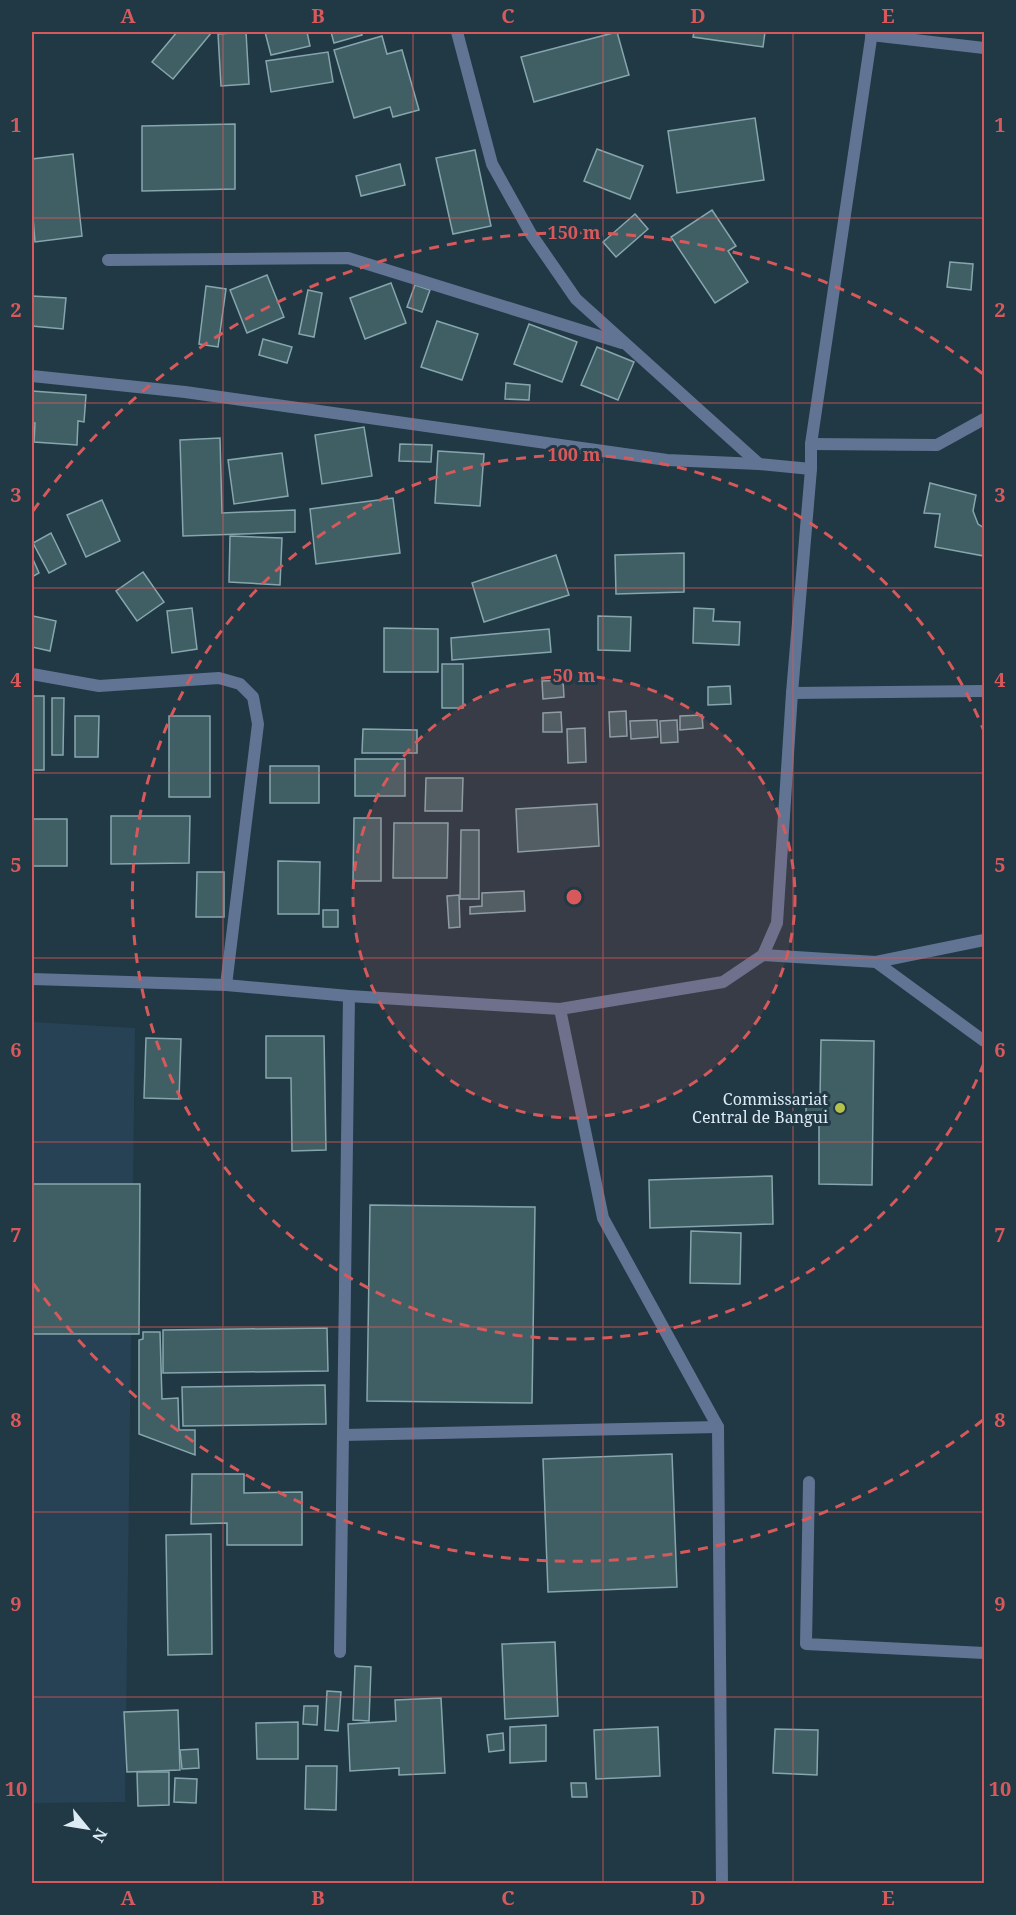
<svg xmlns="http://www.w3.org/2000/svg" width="1016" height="1915" font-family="'Noto Serif',serif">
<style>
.built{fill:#264254}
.building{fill:#405f65;stroke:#86a6ad;stroke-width:1.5}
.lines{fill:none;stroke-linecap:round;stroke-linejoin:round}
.service{stroke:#617493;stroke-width:12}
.minor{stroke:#617493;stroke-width:12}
.grid{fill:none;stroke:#d8595b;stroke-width:1.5;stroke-opacity:0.55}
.ring{fill:none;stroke:#d8595b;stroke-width:3;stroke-dasharray:10 8}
.poi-dot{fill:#b5c249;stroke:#213845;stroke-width:2}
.labels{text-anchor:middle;stroke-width:6;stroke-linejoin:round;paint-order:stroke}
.poi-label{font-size:16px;fill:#ddebf4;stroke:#213845;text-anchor:end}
.centre{fill:#d8595b;stroke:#213845;stroke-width:3}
.ring-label{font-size:18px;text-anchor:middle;font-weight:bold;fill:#d8595b;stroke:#213845;stroke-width:6;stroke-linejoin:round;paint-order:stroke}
.neatline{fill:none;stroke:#d8595b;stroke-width:2}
.grid-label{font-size:20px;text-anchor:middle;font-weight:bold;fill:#d8595b}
</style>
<rect width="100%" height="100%" fill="#213845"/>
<path class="built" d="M32,1022L135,1028L125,1802L32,1803Z"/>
<g class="building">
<path d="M177,32H212L173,79L152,62Z"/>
<path d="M246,32L249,84L221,86L218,34Z"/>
<path d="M265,32H307L310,46L271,55Z"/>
<path d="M331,32H361L362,35L334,43Z"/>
<path d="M617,32L629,75L534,102L521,57Z"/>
<path d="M694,32H765L763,47L693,37Z"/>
<path d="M382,36L387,54L402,50L419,110L393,117L390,107L354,118L334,50Z"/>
<path d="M328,52L333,82L271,92L266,61Z"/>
<path d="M755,118L764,180L677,193L668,131Z"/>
<path d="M235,124V189L142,191V126Z"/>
<path d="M597,149L643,166L630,199L584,181Z"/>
<path d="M475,150L491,226L453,234L436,158Z"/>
<path d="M73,154L82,236L35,242L32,205V159Z"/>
<path d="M400,164L405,185L361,196L356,176Z"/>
<path d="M712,210L736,246L728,251L748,282L715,303L671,237Z"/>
<path d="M635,214L648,229L616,257L603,242Z"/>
<path d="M950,262L973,264L971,290L947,287Z"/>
<path d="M267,275L284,317L247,333L230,290Z"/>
<path d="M391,283L406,323L365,339L350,298Z"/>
<path d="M415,285L430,290L422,312L407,307Z"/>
<path d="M206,286L226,289L218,347L199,344Z"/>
<path d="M308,290L322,293L314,337L299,334Z"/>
<path d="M32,296L66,298L63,329L32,326Z"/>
<path d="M437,321L478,334L462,380L421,367Z"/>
<path d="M529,324L577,342L562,382L514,364Z"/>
<path d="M263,339L292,347L287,363L259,355Z"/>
<path d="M597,347L634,362L618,400L581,385Z"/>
<path d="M506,383L530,385L529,400L505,399Z"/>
<path d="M32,391L86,395L84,422L78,421L77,445L34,442L35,423H32Z"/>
<path d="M364,427L372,476L322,484L315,435Z"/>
<path d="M220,438L222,513L295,510V532L183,536L180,440Z"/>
<path d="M400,444L432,445L431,462L399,461Z"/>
<path d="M438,451L484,454L480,506L435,503Z"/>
<path d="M282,453L288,496L234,504L228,460Z"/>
<path d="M930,483L976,495L973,511L978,524L984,528V556L935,547L940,514L924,513Z"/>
<path d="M393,498L400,553L316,564L310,509Z"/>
<path d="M102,500L120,541L86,557L67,515Z"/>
<path d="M51,533L66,564L49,573L33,543Z"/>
<path d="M230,536L282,538L280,585L229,582Z"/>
<path d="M684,553V592L616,594L615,555Z"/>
<path d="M556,555L569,595L484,622L472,583Z"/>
<path d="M32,557L39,573L32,577Z"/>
<path d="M143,572L164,602L137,621L116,591Z"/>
<path d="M192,608L197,649L172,653L167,611Z"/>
<path d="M694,608L714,609L713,621L740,622L739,645L693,643Z"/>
<path d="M33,616L56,621L50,651L32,647Z"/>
<path d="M598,616L631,617L630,651L598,650Z"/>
<path d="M384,628L438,629V672H384Z"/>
<path d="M549,629L551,652L452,660L451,638Z"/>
<rect x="442" y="664" width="21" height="44"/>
<path d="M563,680L564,697L543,699L542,681Z"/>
<path d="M730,686L731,704L708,705V687Z"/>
<rect x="32" y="696" width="12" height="74"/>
<path d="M52,698H64L63,755H52Z"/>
<path d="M626,711L627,736L610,737L609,712Z"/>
<path d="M561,712L562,732H543V713Z"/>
<path d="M702,715L703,728L680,730V716Z"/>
<path d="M75,716H99L98,757H75Z"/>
<rect x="169" y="716" width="41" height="81"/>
<path d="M657,720L658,737L631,739L630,721Z"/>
<path d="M677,720L678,742L661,743L660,721Z"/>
<path d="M585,728L586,762L568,763L567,729Z"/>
<path d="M363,729L417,730V753H362Z"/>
<rect x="355" y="759" width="50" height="37"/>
<rect x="270" y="766" width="49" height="37"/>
<path d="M426,778H463L462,811H425Z"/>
<path d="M597,804L599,846L518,852L516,809Z"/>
<path d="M111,816H190L189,863L111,864Z"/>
<path d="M354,818H381V881H353Z"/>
<rect x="32" y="819" width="35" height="47"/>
<path d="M394,823H448L447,878H393Z"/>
<path d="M461,830H479V899H460Z"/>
<path d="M278,861L320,862L319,914H278Z"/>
<path d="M197,872H224V917H196Z"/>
<path d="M524,891L525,911L470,914V907L482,906V893Z"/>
<path d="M459,895L460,927L449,928L447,896Z"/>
<rect x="323" y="910" width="15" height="17"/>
<path d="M266,1036H324L326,1150L292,1151L291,1078H266Z"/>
<path d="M146,1038L181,1039L179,1099L144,1098Z"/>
<path d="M821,1040L874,1041L872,1185L819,1184V1117H806V1098H820Z"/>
<path d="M772,1176L773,1224L650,1228L649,1180Z"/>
<path d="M32,1184H140L139,1334H32Z"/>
<path d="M370,1205L535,1207L532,1403L367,1401Z"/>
<path d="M691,1231L741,1233L740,1284L690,1283Z"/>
<path d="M327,1328L328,1371L163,1373V1330Z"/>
<path d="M143,1332H160L162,1399L178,1398L179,1430H195V1455L139,1434V1340L143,1339Z"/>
<path d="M325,1385L326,1424L183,1426L182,1387Z"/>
<path d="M672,1454L677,1587L548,1592L543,1459Z"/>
<path d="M192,1474H244V1493L302,1492V1545H227V1523L191,1524Z"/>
<path d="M211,1534L212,1654L168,1655L166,1535Z"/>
<path d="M555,1642L558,1716L505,1719L502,1644Z"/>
<path d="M355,1666L371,1667L369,1721L353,1720Z"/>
<path d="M327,1691L341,1692L338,1731L325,1730Z"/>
<path d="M441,1698L445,1773L399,1775V1768L350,1771L348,1724L396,1721L395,1700Z"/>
<path d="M304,1706H318L317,1725L303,1724Z"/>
<path d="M178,1710L180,1770L127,1772L124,1712Z"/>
<path d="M298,1722V1759H257L256,1723Z"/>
<path d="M546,1725V1761L510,1763V1727Z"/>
<path d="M658,1727L660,1776L596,1779L594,1730Z"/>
<path d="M775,1729L818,1730L817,1775L773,1773Z"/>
<path d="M503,1733L504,1750L489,1752L487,1735Z"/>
<path d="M198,1749L199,1768L182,1769L180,1750Z"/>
<path d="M306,1766H337L336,1810L305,1809Z"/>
<path d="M137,1772H169V1805L138,1806Z"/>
<path d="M175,1778L197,1779L196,1803L174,1802Z"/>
<path d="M571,1783H586L587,1797H572Z"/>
</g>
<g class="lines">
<g class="service">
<path d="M811,444L937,445L984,419"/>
<path d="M763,955L876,962L984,940"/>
<path d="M876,962L984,1041"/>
<path d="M809,1482L806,1644L984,1653"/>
</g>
<g class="minor">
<path d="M457,32L492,164L531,234L576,299L759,464"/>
<path d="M871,35L984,48"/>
<path d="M108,260L348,258L622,343"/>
<path d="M32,376L185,392L667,460L759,464L811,469"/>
<path d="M32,674L99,686L219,678L240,684L253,697L258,724L226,985"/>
<path d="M792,693L984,691"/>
<path d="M32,979L226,985L349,996L560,1009L723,982L763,955L777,923L792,693L811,469V444L872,32"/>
<path d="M560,1009L603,1218L718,1427L722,1884"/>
<path d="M343,1435L718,1427"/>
<path d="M340,1652L349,996"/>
</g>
</g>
<path class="grid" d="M223,32V1884M413,32V1884M603,32V1884M793,32V1884M32,218H984M32,403H984M32,588H984M32,773H984M32,958H984M32,1142H984M32,1327H984M32,1512H984M32,1697H984"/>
<circle cx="574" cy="897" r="221" fill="#d8595b" fill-opacity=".12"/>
<g class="ring">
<circle cx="574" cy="897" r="221"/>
<path d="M984 1063A442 442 0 1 1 984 731"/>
<path d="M983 1420A664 664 0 0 1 33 1283M33 511A664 664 0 0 1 983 374"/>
</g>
<circle class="poi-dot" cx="840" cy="1108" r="6"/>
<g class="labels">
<g class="poi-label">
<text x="828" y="1105">Commissariat<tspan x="828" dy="18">Central de Bangui</tspan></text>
</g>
</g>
<circle cx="574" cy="897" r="9" class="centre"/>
<g class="ring-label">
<text x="574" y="239">150 m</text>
<text x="574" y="461">100 m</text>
<text x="574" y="682">50 m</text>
</g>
<rect width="1016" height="1915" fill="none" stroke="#213845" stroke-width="66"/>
<g transform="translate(87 1828) rotate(120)" stroke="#213845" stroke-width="4.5" paint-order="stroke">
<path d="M0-4.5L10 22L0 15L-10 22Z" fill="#ddebf4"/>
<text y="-9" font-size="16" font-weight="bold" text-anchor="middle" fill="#ddebf4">N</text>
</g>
<rect x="33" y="33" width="950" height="1849" class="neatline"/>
<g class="grid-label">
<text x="128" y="23">A</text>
<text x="318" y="23">B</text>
<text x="508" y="23">C</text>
<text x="698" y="23">D</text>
<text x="888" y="23">E</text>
<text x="16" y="132">1</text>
<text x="1000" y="132">1</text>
<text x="16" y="317">2</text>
<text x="1000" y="317">2</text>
<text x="16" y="502">3</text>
<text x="1000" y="502">3</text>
<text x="16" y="687">4</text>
<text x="1000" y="687">4</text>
<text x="16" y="872">5</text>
<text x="1000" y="872">5</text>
<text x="16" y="1057">6</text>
<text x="1000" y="1057">6</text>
<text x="16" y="1242">7</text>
<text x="1000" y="1242">7</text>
<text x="16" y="1427">8</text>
<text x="1000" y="1427">8</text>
<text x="16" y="1611">9</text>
<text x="1000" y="1611">9</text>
<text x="16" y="1796">10</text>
<text x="1000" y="1796">10</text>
<text x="128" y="1905">A</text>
<text x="318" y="1905">B</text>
<text x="508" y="1905">C</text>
<text x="698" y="1905">D</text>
<text x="888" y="1905">E</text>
</g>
</svg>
